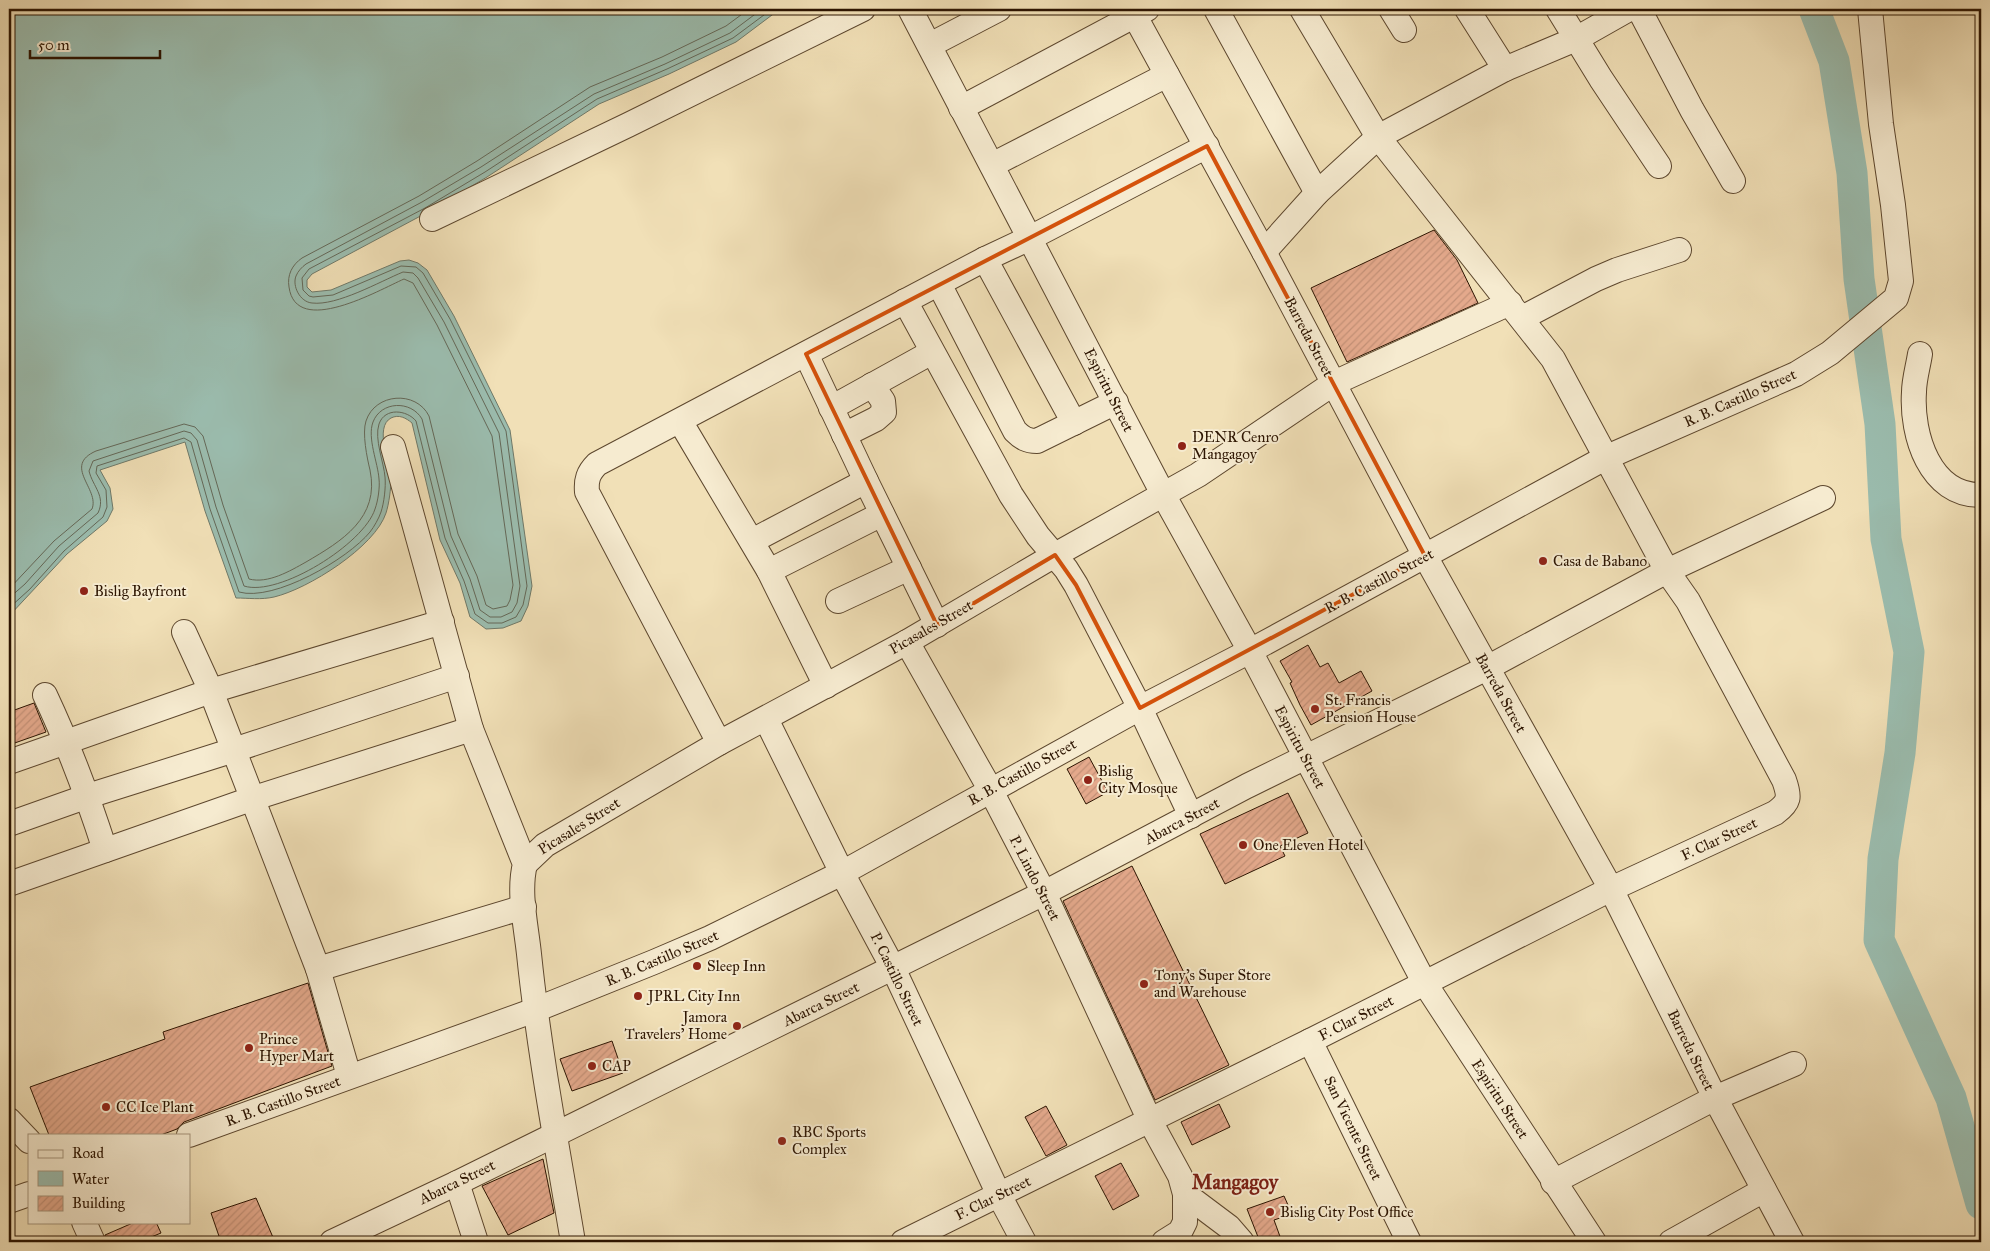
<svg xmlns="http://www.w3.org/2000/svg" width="1990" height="1251" font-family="'IM FELL Great Primer',serif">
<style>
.water{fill:#9bbdaf;stroke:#6f7969}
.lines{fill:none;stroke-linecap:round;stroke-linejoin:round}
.shore{stroke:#646858;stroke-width:1}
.river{stroke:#9bbdaf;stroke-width:31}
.building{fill:url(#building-hatch);stroke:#2c1401}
.minor-casing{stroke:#5d472e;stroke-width:26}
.minor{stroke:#f6ebd0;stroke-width:24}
.marked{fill:none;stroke:#d5520b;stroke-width:4;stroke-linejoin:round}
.poi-dot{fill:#8f2418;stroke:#f6ebd0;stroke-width:2}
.labels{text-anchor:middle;stroke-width:4;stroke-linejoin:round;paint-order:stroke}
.street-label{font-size:15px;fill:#2c1401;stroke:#f6ebd0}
.poi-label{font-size:15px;fill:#2c1401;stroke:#f6ebd0;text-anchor:start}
.district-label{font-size:20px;font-weight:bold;fill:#7a1f14;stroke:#f6ebd0}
</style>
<defs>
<pattern id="building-hatch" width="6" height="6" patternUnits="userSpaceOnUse" patternTransform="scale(1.25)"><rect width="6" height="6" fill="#e4a98c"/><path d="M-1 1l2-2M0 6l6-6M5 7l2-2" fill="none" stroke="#c49177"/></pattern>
</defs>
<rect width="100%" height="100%" fill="#f1e0b7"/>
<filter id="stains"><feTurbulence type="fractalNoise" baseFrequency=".004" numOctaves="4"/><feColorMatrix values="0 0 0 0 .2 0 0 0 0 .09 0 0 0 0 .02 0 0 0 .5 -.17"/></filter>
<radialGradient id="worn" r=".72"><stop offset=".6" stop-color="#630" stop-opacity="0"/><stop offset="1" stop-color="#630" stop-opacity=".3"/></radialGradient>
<path class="water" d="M9,9H780L736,42L669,74L599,104L487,177L428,212L312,274L307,280V287L312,292L331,290L400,261L409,260L418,263L427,270L454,316L510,430L532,586L528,606L521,621L503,628L486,629L470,617L460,583L440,540L412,423C406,418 399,414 391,418C374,427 390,464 391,479C391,488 389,504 386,513C375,547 308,589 274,597C261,600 248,598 236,598L205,511L185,442L100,470L110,488L113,509L107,521L67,554L9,616Z"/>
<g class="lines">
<g class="shore">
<path d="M9,589L54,541L92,509C100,489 62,466 96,451L184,424L195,427L203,436L223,505L249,579C268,584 290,571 306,562C342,541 380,518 370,470C367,458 362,433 366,421C375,393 416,390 429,416L458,534L477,576L486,605L493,609L507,606L510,600L513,585L492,436L437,325L413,283L404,279C379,290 296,338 289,287C287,275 292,265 302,258L419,196L477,161L590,87L662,57L726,26L749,9"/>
<path d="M9,598L25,584L59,546L98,513C106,496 93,487 89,471L93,461L184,431L191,433L197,440L216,507L244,586C279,597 364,544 375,509C378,501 380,487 379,479C378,463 367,438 373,422C381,401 411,400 422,419L451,536L470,579L480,610L490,617H501L512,612L517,603L520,586L499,433L444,322L418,278L413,273L403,272C379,282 337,306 312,303C300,302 292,286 296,276C298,271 302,267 306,264L422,202L481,167L594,94L665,64L730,33L762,9"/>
<path d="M9,608L30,589L64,551L103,517L107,507L106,490L96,473L97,466L184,438L191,442L210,509L239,592C274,602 348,559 370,532C374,527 379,518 381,512C384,503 386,487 385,477C384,463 374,439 379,424C385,407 407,410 416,421L445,538L464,581L475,614L488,623H502L516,617L523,605L527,586L506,431L450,319L423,273L416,267L401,266L333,295L313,297L309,296L303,290L302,278L309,269L425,208L485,172L597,99L667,69L733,38L772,9"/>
</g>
<path class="river" d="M1814,9L1834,61L1852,173L1859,279L1880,424L1886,539L1909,652L1900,753L1883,859L1879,940L1951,1098L1981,1204"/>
</g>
<g class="building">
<path d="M1434,230L1457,260L1478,303L1347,362L1311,288Z"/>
<path d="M1308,645L1320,667L1328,663L1339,683L1361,671L1372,691L1311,725L1300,705L1290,683L1292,682L1280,661Z"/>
<path d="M34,703L46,732L9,745V712Z"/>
<path d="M1089,757L1108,792L1086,804L1067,769Z"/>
<path d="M1288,793L1308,833L1280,846L1285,856L1225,884L1200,834Z"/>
<path d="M1132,866L1229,1065L1155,1100L1063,901Z"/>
<path d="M308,983L332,1066L184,1122L177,1129L161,1135H49L30,1087L165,1039L163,1032Z"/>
<path d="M612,1041L623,1073L572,1091L560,1059Z"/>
<path d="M1219,1104L1230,1127L1192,1145L1181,1122Z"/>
<path d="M1046,1106L1067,1145L1046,1156L1025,1117Z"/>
<path d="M543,1159L554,1213L508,1235L482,1186Z"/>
<path d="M1121,1163L1139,1196L1113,1210L1095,1176Z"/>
<path d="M1284,1196L1292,1214L1274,1220L1282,1242H1260L1247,1209Z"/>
<path d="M256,1198L275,1242H221L211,1213Z"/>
<path d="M135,1222H156L161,1233L139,1242H107L105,1235Z"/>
</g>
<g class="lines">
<g class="minor-casing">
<g id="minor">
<path d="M910,9L1164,496L1250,651L1424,982L1594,1242"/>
<path d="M1131,9L1264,252L1425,556L1611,889L1715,1098L1792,1242"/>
<path d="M1216,9L1317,193"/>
<path d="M1391,9L1404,30"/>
<path d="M1467,9L1505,69"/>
<path d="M1558,9L1601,79L1659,166"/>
<path d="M1639,9L1692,110L1733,181"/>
<path d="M930,45L999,9"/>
<path d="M961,108L1147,9"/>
<path d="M992,165L1167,75"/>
<path d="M432,219L628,125L863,9"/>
<path d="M1264,252L1317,193L1378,137L1505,69L1576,39L1629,9"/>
<path d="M985,259L1074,423"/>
<path d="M939,284L1015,431C1022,438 1027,441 1037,441L1116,402"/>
<path d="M905,301L1011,495L1038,536L1066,569L1076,585L1140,708L1191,816"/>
<path d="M1522,318L1596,279L1617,270L1679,250"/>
<path d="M806,354L866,481L937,625"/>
<path d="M1920,354C1918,367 1914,380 1914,392C1911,435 1930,496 1981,495"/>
<path d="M831,408L932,352"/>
<path d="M680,421L769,571L826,686"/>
<path d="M844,435L876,419L884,412L883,401L872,385"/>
<path d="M393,447L471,729L525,864C518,892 526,925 529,954C539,1051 557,1146 573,1242"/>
<path d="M752,541L866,481"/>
<path d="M769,571L882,514"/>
<path d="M838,601L909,568"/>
<path d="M184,632L211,691L318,969L349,1076"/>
<path d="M907,642L990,789L1044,893L1150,1121L1180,1176L1185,1194V1222L1180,1232L1164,1242"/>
<path d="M45,695C69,746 88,797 105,850"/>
<path d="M766,719L842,873L893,968L999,1195L1024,1242"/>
<path d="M719,743L587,492C586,480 588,473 597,464L985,259L1030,238L1207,146"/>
<path d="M9,762L211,691L442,622"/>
<path d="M9,824L88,796L234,750L457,676"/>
<path d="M525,864L545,845L719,743L907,642L1055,555L1198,475L1334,383L1510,303"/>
<path d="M9,884L251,799L471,729"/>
<path d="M318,969L524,907"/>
<path d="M1310,1041L1409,1242"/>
<path d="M9,1120L29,1141"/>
<path d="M189,1135L535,1010L654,962L710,938L842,873L1140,708L1250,651L1605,458L1796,374L1830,353L1896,298L1901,281L1893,205L1881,124L1870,9"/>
<path d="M1553,1182L1715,1098L1794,1064"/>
<path d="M457,1183L476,1242"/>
<path d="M1185,1194L1229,1227L1242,1242"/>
<path d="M9,1201L29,1194"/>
<path d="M84,1222L93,1242"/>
<path d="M332,1242L457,1183L1044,893L1247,786L1487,668L1667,571L1823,498"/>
<path d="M903,1242L1310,1041L1611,889L1775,813C1790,802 1790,797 1784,780L1688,601L1667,571L1553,359L1378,137L1302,9"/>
<path d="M1671,1242L1764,1190"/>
</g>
</g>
<use href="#minor" class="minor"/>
</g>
<path class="marked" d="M1207,146L1425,556L1140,708L1076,585L1055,555L937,625L806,354Z"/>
<g class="poi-dot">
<circle cx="1182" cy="446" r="5"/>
<circle cx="1543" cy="561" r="5"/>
<circle cx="84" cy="591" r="5"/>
<circle cx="1315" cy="709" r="5"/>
<circle cx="1088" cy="780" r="5"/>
<circle cx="1243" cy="845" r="5"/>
<circle cx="697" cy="966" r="5"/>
<circle cx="1144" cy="984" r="5"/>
<circle cx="638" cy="996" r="5"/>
<circle cx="737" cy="1026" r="5"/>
<circle cx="249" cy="1048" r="5"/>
<circle cx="592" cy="1066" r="5"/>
<circle cx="106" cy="1107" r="5"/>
<circle cx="782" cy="1141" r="5"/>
<circle cx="1270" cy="1212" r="5"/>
</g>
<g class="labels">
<g class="street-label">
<text transform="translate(1309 337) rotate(62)" y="5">Barreda Street</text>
<text transform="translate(1109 390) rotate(63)" y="5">Espiritu Street</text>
<text transform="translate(1740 398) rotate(-24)" y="5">R. B. Castillo Street</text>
<text transform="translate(1379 581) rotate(-28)" y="5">R. B. Castillo Street</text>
<text transform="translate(931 627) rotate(-30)" y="5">Picasales Street</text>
<text transform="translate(1501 693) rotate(61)" y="5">Barreda Street</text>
<text transform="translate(1300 747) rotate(62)" y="5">Espiritu Street</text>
<text transform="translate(1022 772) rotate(-29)" y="5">R. B. Castillo Street</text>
<text transform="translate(1182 821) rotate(-28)" y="5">Abarca Street</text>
<text transform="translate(579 826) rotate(-32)" y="5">Picasales Street</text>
<text transform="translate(1719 839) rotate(-25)" y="5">F. Clar Street</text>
<text transform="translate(1035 878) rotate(63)" y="5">P. Lindo Street</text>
<text transform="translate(662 958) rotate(-23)" y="5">R. B. Castillo Street</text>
<text transform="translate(897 979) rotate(64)" y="5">P. Castillo Street</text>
<text transform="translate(821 1004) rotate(-26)" y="5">Abarca Street</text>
<text transform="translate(1356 1018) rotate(-27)" y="5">F. Clar Street</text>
<text transform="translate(1691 1050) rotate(64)" y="5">Barreda Street</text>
<text transform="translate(1500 1099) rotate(57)" y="5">Espiritu Street</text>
<text transform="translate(283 1101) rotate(-20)" y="5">R. B. Castillo Street</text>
<text transform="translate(1353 1128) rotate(64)" y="5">San Vicente Street</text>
<text transform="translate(457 1182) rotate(-26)" y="5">Abarca Street</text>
<text transform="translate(993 1198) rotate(-26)" y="5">F. Clar Street</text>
</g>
<g class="poi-label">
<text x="1192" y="442">DENR Cenro<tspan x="1192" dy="17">Mangagoy</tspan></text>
<text x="1553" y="566">Casa de Babano</text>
<text x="94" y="596">Bislig Bayfront</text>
<text x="1325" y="705">St. Francis<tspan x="1325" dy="17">Pension House</tspan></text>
<text x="1098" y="776">Bislig<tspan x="1098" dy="17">City Mosque</tspan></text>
<text x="1253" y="850">One Eleven Hotel</text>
<text x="707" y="971">Sleep Inn</text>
<text x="1154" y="980">Tony's Super Store<tspan x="1154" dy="17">and Warehouse</tspan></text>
<text x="648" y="1001">JPRL City Inn</text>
<text x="727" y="1022" text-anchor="end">Jamora<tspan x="727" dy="17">Travelers' Home</tspan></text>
<text x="259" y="1044">Prince<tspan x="259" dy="17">Hyper Mart</tspan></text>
<text x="602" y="1071">CAP</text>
<text x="116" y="1112">CC Ice Plant</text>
<text x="792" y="1137">RBC Sports<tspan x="792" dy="17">Complex</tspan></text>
<text x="1280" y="1217">Bislig City Post Office</text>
</g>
<g class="district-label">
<text x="1235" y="1189">Mangagoy</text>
</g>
</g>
<rect width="1990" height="1251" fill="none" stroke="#f1e0b7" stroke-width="30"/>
<rect x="10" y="10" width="1970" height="1231" fill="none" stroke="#2c1401" stroke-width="2.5"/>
<rect x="15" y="15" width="1960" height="1221" fill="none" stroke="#2c1401"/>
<rect x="28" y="1134" width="162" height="90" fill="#f6ebd0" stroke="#a5957d"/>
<rect x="38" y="1150" width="25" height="8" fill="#f6ebd0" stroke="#a5957d"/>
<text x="72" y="1158" font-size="15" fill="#2c1401">Road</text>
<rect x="38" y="1171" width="25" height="15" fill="#9bbdaf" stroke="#a5957d"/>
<text x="72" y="1184" font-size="15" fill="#2c1401">Water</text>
<rect x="38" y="1196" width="25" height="15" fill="url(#building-hatch)" stroke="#a5957d"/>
<text x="72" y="1208" font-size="15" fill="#2c1401">Building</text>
<path d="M30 50v8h130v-8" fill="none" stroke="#2c1401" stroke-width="2.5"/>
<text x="38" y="50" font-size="15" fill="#2c1401" stroke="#f6ebd0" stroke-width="4" paint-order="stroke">50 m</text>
<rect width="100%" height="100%" filter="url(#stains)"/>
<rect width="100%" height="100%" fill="url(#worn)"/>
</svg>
